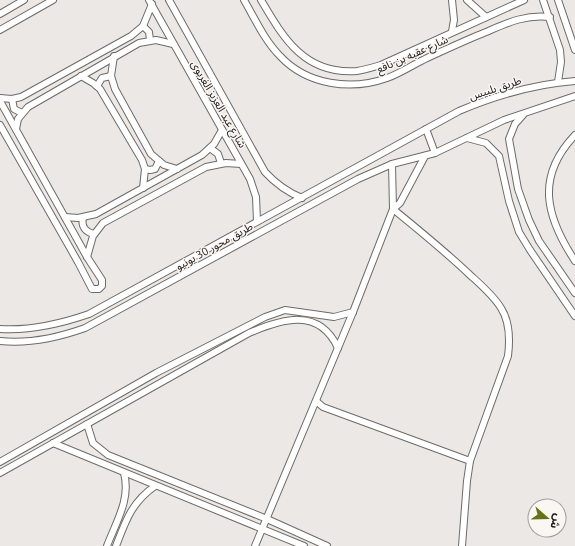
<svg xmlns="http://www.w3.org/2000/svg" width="575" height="546" viewBox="0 0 575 546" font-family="Ubuntu,'Noto Sans Arabic',sans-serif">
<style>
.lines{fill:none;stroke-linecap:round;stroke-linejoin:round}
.minor-casing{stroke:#6e6a68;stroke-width:8}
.minor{stroke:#fff;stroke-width:6}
.labels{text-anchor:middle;stroke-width:3;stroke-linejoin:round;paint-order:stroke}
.street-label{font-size:11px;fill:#1b1a19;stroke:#faf6f2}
</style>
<rect width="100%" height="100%" fill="#ece8e5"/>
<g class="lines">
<defs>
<g id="minor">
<path d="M 149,0 L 250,179 L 256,197 L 257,221"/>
<path d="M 169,0 L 265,172 C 276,184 287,192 302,198"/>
<path d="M 244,0 C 255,19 265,41 280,56 C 307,85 351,91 387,78 C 401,73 414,64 427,58 C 447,49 466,40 486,32 C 507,23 526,14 550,17"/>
<path d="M 261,0 C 284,39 305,75 357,71 C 365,70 374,67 381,65 L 524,0"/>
<path d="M 467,0 L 486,17"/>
<path d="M 543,0 L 560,50 L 561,62 L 558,82"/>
<path d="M 558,0 L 575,50"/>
<path d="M 0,14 L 24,0"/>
<path d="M 143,26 L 149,32 L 150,40"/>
<path d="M 0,30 L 53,0"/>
<path d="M 452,31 L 454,20 L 452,0"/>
<path d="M 114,56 L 111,76 L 115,89 L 151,154 L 164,165 L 177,169"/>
<path d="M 81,76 L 93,83 L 100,89 L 142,160 L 145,169 L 143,188"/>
<path d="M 97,86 L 102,78 L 111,76"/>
<path d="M 0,98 L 12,99 L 21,97 L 131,36 L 143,26 L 152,4"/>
<path d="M 12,99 L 14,109 L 22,113"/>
<path d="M 0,101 L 87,257 L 102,280 L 102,286 L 99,289 L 92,289 L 78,262 L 0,125"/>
<path d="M 523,115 L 515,124 L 509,139 L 518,189 L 529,220 L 539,241 L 575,293"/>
<path d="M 16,129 L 18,119 L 28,107 L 139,43 L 156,40 L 173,44"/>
<path d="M 426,129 L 435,153"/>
<path d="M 575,135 C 535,177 546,217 575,261"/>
<path d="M 467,138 L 486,143 L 499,156 L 509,201 L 519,232 L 530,250 L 575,316"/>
<path d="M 210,148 L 218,154 L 221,163"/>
<path d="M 392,164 L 393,209 C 420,231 446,252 470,275 C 481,285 493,295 501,308 C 510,322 510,340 508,356 L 470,461 L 467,481 L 462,546"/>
<path d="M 145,169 L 150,170 L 155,169 L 159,161"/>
<path d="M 65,217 L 78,218 L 96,214 L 202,155 L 214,144 L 222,130"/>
<path d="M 83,218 C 81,226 85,232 94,234"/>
<path d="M 87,257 L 93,236 L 103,223 L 206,167 L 226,163 L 241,164"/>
<path d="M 0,329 C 31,331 60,324 89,314 L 459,111 C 497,95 534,84 575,81"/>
<path d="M 0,341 C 29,344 57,338 85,328 L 358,179 L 392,164 L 435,153 L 504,120 L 575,96"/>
<path d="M 316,401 L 323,407 L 470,461"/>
<path d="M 87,424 L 93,443 L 108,455 L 267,519 L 327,546"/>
<path d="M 53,443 L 304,546"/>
<path d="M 0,462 L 156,373 L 265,317 L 285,310 L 334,317 L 353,312"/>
<path d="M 0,473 L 249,333 C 282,319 319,307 338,348"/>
<path d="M 107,546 C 116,522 131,499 124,473"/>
<path d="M 116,546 C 126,520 132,502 155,486"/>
<path d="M 255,546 L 353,312 L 393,209 L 400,203 L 425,156"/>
</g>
</defs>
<use href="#minor" class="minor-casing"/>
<use href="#minor" class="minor"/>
</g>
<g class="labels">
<g class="street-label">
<text transform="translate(412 54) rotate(-24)" y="4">شارع عقبه بن نافع</text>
<text transform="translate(495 88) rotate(-18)" y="4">طريق بلبيس</text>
<text transform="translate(219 104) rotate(60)" y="4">شارع عبد العزيز الغربوى</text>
<text transform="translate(214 246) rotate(-29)" y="4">طريق محور 30 يونيو</text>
</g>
</g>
<g transform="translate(547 518) rotate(110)"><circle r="19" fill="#faf6f2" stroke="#a19e9b"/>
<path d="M0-3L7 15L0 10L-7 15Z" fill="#67711a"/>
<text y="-6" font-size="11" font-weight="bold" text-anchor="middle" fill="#1b1a19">ش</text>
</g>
</svg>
